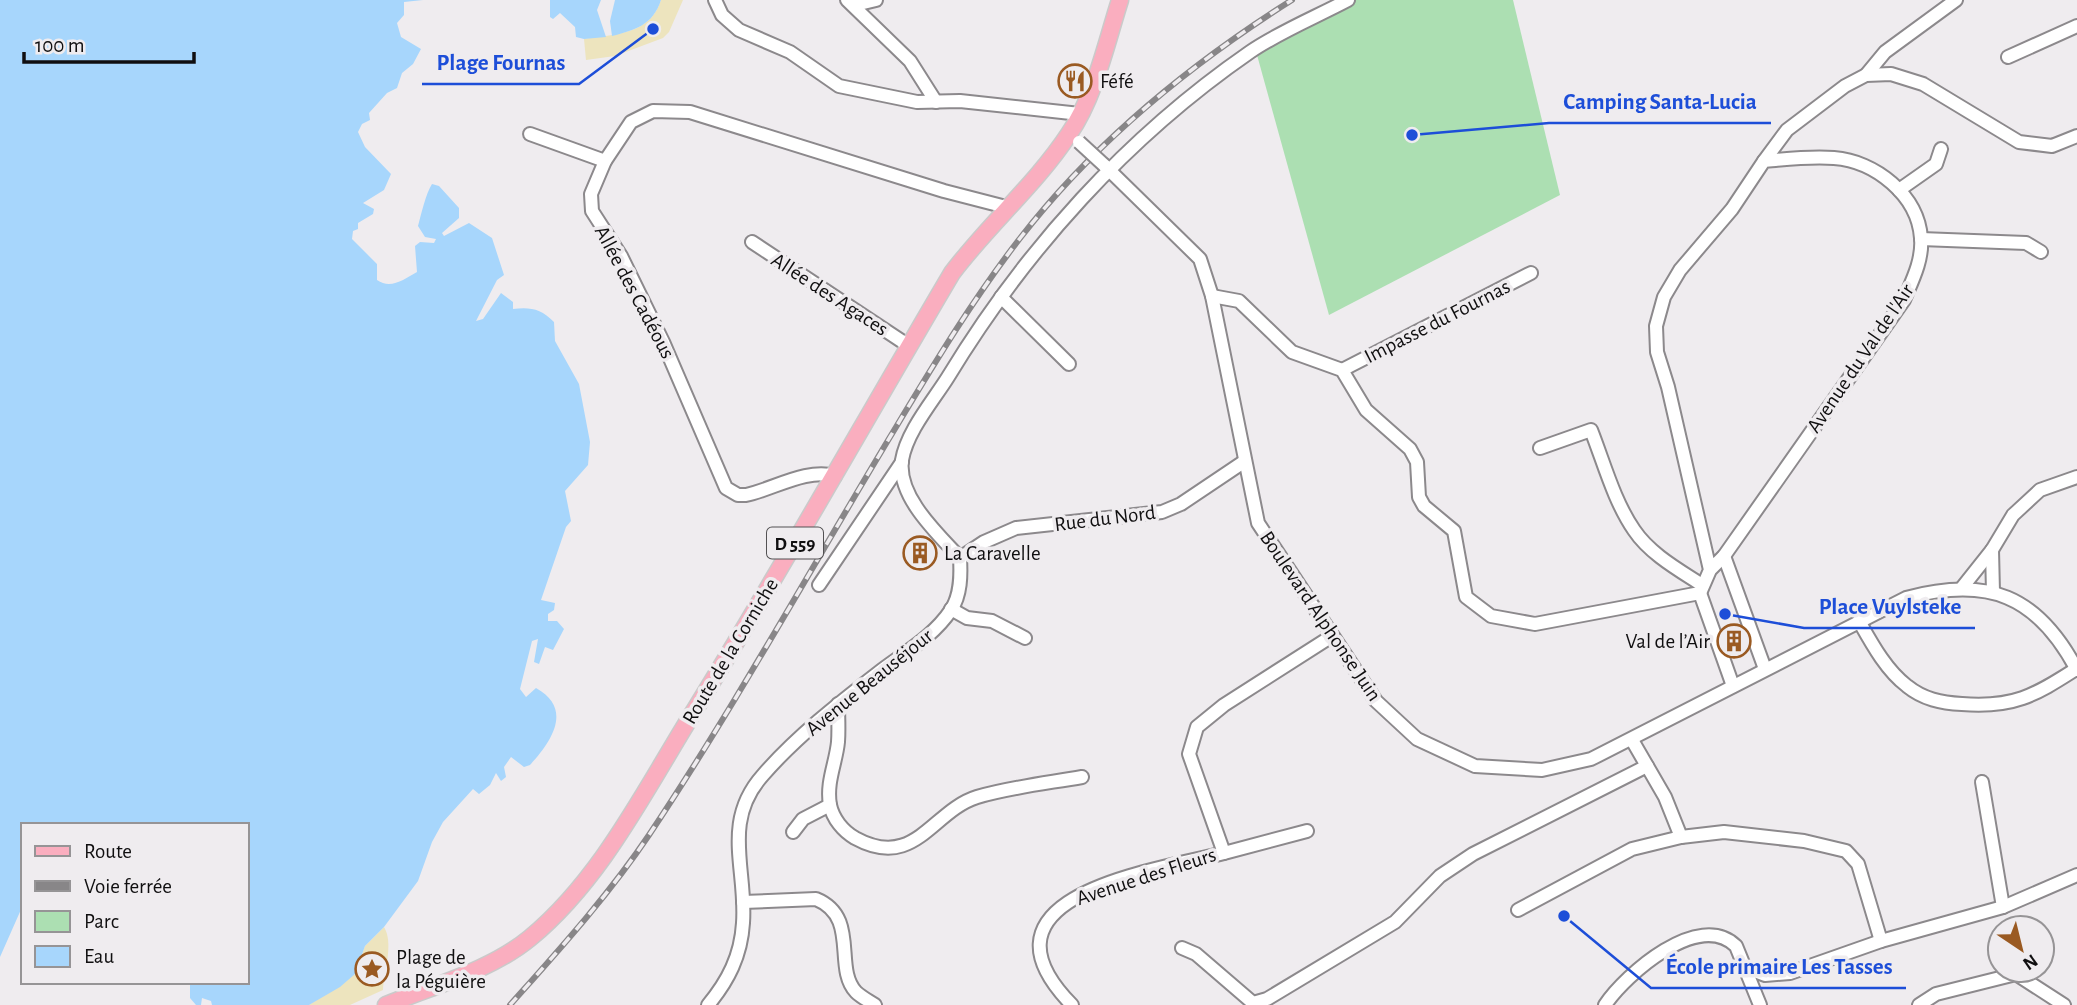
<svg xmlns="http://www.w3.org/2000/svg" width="2077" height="1005" viewBox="0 0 2077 1005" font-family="'Alegreya Sans',sans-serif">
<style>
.green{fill:#acdfb2}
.sand{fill:#ede4be}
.water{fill:#a7d6fc}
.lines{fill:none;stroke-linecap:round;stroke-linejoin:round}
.minor-casing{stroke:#8c898c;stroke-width:16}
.major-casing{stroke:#cacaca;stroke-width:19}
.minor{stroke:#fff;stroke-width:12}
.major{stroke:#faaebf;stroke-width:16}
.rail-casing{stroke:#888688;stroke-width:6}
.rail{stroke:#efecef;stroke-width:3.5;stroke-dasharray:10;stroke-linecap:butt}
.minor-bridge-casing{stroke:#8c898c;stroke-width:16;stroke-linecap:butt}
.minor-bridge{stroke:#fff;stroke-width:12}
.labels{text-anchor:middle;stroke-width:7;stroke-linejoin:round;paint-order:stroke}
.shield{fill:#efecef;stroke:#535153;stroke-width:2}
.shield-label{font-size:19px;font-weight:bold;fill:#100f10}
.poi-label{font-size:21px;fill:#100f10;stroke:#efecef;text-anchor:start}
.street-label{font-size:21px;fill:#100f10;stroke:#efecef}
.leader{fill:none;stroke:#1d4ed8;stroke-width:2.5}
.callout-dot{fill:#1d4ed8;stroke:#efecef;stroke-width:2.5}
.callout-label{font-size:23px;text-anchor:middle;font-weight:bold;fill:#1d4ed8;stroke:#efecef;stroke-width:7;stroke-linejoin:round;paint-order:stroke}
</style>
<rect width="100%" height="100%" fill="#efecef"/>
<path class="green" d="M 1354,0 L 1513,0 L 1560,195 L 1329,315 L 1257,55 Z"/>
<g class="sand">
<path d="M 661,0 L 683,0 L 669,32 L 663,38 L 615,56 L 586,60 L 584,39 C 615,34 650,35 661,0 Z"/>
<path d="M 384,927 C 394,943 384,972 383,990 L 350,1005 L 309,1005 L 355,974 L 365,946 Z"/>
</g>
<g class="water">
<path d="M 0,0 L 423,0 L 404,2 L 404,15 L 397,23 L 401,37 L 421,49 L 413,64 L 402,73 L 397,88 L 387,93 L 369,113 L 370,120 L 362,124 L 358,132 L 365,147 L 391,174 L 384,190 L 363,203 L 374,209 L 373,214 L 358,223 L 358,229 L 353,231 L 352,239 L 377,264 L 377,280 C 391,290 404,279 417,272 L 415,246 L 420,242 L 434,243 L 436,239 L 425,237 L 418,226 C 421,215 426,193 432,184 L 439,186 L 459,208 L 459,218 L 442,233 L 444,236 L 469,223 L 492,238 L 504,275 L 497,280 L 476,321 L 483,319 L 501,293 L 513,302 L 513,309 C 531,307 541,309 554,322 L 555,341 L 579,384 L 590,442 L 588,465 L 565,491 L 571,521 L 566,527 L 541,600 L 555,603 L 554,610 L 548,614 L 548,621 L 557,621 L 564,629 L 553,650 L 545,647 L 539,664 L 534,662 L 538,639 L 532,641 L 520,689 L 526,697 L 536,688 C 574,709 551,742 530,765 L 524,767 L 511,757 L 504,767 L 506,777 L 501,781 L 496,773 L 490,785 L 479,794 L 473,789 L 443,822 L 432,842 L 418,881 L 384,927 L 365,946 L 355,974 L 340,987 L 309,1005 L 212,1005 L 211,1001 L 202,998 L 201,1005 L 196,1005 L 190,998 L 190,982 L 247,982 L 247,825 L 23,825 L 23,905 L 0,957 Z"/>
<path d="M 550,0 L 601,0 L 597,10 L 606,37 L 584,39 L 576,37 L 575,27 L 560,13 L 553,19 L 550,17 Z"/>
<path d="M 615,0 L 661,0 C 653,25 635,30 612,36 L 610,21 Z"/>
</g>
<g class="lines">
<defs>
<g id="minor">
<path d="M 715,0 L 722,15 L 739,30 L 790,52 L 839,86 L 917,102 L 960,101 L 1080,114"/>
<path d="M 847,0 L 910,61 L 936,102"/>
<path d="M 855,5 L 876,0"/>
<path d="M 2008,57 L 2077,26"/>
<path d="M 1866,75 L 1885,52 L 1956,0"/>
<path d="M 530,134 L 605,161"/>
<path d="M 1764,161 L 1787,130 L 1845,86 L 1866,75 L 1891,74 L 1923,84 L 2019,142 L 2052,146 L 2077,136"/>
<path d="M 1104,165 L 1200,259 L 1212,296 L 1258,523 L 1376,701 L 1417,739 L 1475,766 L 1542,770 L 1591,759 L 1906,598 C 1988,576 2037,595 2077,670"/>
<path d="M 1899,190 L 1936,164 L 1941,149"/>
<path d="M 1921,239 L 2026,243 L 2041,252"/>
<path d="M 752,242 L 909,346"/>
<path d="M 1212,296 L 1239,301 L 1292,352 L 1342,370 L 1366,410 L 1410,449 L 1417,462 L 1419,497 L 1424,506 L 1454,531 L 1466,597 L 1491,616 L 1535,624 L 1700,593"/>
<path d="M 1001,297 L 1069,364"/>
<path d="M 1342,370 L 1531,273"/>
<path d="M 1540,448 L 1591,430 C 1604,463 1614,501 1634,530 C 1650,554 1679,570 1702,585"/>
<path d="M 835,476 C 806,468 774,489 746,495 L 738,495 L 726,488 L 663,342 L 621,256 L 592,211 L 591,194 L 605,161 L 631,122 L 653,111 L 690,112 L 944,191 L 1006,207"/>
<path d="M 1992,550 L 1993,592"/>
<path d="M 1724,556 L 1765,669"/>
<path d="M 960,558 L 984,542 L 1016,528 L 1162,512 L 1181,504 L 1245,461"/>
<path d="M 819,585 L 902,462"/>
<path d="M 1961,589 L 1992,550 L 2013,515 L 2040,490 L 2077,477"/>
<path d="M 1700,593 L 1710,570 L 1724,556 L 1904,300 C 1912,281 1923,260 1921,238 C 1918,195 1875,161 1834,158 C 1810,156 1787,159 1764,161 L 1732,209 L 1680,270 L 1664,297 L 1656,326 L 1657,352 L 1668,387 L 1710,570"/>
<path d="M 1700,593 L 1733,686"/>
<path d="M 951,609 L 967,618 L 992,621 L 1025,638"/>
<path d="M 1859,621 C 1872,644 1886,670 1907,686 C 1923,699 1941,703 1962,704 C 2013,708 2034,696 2076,669"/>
<path d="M 838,704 C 838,716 839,729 838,742 C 836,763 826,782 830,805 C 833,819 843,831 855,838 C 915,871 932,811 977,797 C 1011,787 1048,783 1082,777"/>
<path d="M 1632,740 L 1665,797 L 1681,837 L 1724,832 L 1804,841 L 1846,851 L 1858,864 L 1881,941"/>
<path d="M 1982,782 L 2003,907"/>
<path d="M 793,832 L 803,819 L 830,805"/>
<path d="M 1224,853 L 1307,831"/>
<path d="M 743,902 L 816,899 C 860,917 833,968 856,992 C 861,997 869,1001 875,1005"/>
<path d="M 1518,910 L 1632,849 L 1681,837"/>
<path d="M 1182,948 L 1196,954 L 1253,1003 L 1267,999 L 1395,922 L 1440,876 L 1473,854 L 1647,766"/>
<path d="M 1744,967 L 1765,975 L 1790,973 L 1881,941 L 2003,907 L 2077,875"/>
<path d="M 708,1005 C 728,981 741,956 743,923 C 747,869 721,822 763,775 C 796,737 838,704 878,673 C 904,653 933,637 951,610 C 961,595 961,575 960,558 C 938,534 897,497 902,460 C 907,431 933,401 948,377 C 1025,250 1127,137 1250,52 C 1279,32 1316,17 1348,0"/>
<path d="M 1072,1005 C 965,896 1152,871 1224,853 L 1189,754 L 1197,727 L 1224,705 L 1332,636"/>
<path d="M 1605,1005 C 1626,974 1699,910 1736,946 L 1760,1005"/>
<path d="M 1919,1005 L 1936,994 L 2016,974 L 2064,1005"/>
</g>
<path id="major" d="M 386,1005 C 432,986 490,971 530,938 C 599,881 642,796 688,721 C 779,574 864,422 952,273 C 988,225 1036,184 1069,134 C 1095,96 1106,44 1120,0"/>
</defs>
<use href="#minor" class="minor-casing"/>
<use href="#major" class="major-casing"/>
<use href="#minor" class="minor"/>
<use href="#major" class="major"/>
<defs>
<path id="rail" d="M 510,1005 C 558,951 608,896 649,835 C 735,706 810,570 890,437 C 931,369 972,300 1021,237 C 1094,143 1192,63 1292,0"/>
</defs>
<use href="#rail" class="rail-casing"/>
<use href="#rail" class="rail"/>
<defs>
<path id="minor-bridge" d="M 1079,142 L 1104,165"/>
</defs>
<use href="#minor-bridge" class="minor-bridge-casing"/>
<use href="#minor-bridge" class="minor-bridge"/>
</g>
<defs>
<symbol id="restaurant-ring" viewBox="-11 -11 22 22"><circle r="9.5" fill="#efecef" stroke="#9a5a22" stroke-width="1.5"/><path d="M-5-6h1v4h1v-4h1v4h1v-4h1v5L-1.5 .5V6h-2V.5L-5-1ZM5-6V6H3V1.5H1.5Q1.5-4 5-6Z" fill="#9a5a22"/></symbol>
<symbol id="building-ring" viewBox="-11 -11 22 22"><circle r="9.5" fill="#efecef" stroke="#9a5a22" stroke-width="1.5"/><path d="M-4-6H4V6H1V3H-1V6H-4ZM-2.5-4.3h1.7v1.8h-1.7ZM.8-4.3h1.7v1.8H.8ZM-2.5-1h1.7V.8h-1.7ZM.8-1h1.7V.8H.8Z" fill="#9a5a22"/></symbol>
<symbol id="sight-ring" viewBox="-11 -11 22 22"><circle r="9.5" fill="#efecef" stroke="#9a5a22" stroke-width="1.5"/><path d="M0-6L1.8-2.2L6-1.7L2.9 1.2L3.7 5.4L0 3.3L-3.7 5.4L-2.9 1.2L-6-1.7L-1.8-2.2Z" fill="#9a5a22"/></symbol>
</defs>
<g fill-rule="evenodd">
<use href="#restaurant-ring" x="1056" y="62" width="38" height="38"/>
<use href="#building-ring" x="901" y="534" width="38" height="38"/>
<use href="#building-ring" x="1715" y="622" width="38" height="38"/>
<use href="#sight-ring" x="353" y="950" width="38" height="38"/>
</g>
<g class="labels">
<rect class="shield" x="767" y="527.5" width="56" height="31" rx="5"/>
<g class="shield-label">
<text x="795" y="550">D 559</text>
</g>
<g class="poi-label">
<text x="1100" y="88">Féfé</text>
<text x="944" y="560">La Caravelle</text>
<text x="1710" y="648" text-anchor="end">Val de l’Air</text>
<text x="396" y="964">Plage de<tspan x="396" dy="24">la Péguière</tspan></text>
</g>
<g class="street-label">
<text transform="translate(635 292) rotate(62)" y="7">Allée des Cadéous</text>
<text transform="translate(830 294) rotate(33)" y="7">Allée des Agaces</text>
<text transform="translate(1437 321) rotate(-27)" y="7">Impasse du Fournas</text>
<text transform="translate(1860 358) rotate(-56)" y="7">Avenue du Val de l'Air</text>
<text transform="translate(1105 518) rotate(-7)" y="7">Rue du Nord</text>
<text transform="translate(1321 616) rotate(56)" y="7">Boulevard Alphonse Juin</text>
<text transform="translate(730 651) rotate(-59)" y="7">Route de la Corniche</text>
<text transform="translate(869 682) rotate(-39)" y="7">Avenue Beauséjour</text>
<text transform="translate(1146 876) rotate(-18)" y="7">Avenue des Fleurs</text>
</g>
</g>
<path class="leader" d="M653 29L579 84H422M1412 135L1549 123H1771M1725 614L1804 628H1975M1564 916L1651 988H1906"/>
<g class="callout-dot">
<circle cx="653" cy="29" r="7"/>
<circle cx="1412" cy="135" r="7"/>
<circle cx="1725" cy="614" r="7"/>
<circle cx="1564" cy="916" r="7"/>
</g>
<g class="callout-label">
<text x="501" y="70">Plage Fournas</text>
<text x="1660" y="109">Camping Santa-Lucia</text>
<text x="1890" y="614">Place Vuylsteke</text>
<text x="1779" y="974">École primaire Les Tasses</text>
</g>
<rect x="21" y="823" width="228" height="161" fill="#efecef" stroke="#969496" stroke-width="2"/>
<rect x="35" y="846" width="35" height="10" fill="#faaebf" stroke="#969496" stroke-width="2"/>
<text x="84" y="858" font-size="21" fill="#100f10">Route</text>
<rect x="35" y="881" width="35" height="10" fill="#888688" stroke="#969496" stroke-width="2"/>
<text x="84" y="893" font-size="21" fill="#100f10">Voie ferrée</text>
<rect x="35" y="911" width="35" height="21" fill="#acdfb2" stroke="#969496" stroke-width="2"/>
<text x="84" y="928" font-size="21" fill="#100f10">Parc</text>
<rect x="35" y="946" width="35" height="21" fill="#a7d6fc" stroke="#969496" stroke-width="2"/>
<text x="84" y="963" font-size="21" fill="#100f10">Eau</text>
<g transform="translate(2021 949) rotate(145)"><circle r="33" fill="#efecef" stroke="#969496" stroke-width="2"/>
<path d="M0-5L12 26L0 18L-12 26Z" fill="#9a5a22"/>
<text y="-10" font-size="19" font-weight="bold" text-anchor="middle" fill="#100f10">N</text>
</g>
<path d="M24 52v10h170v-10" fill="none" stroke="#100f10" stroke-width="3.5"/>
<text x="35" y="52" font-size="21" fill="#100f10" stroke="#efecef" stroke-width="5" paint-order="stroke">100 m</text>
</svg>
